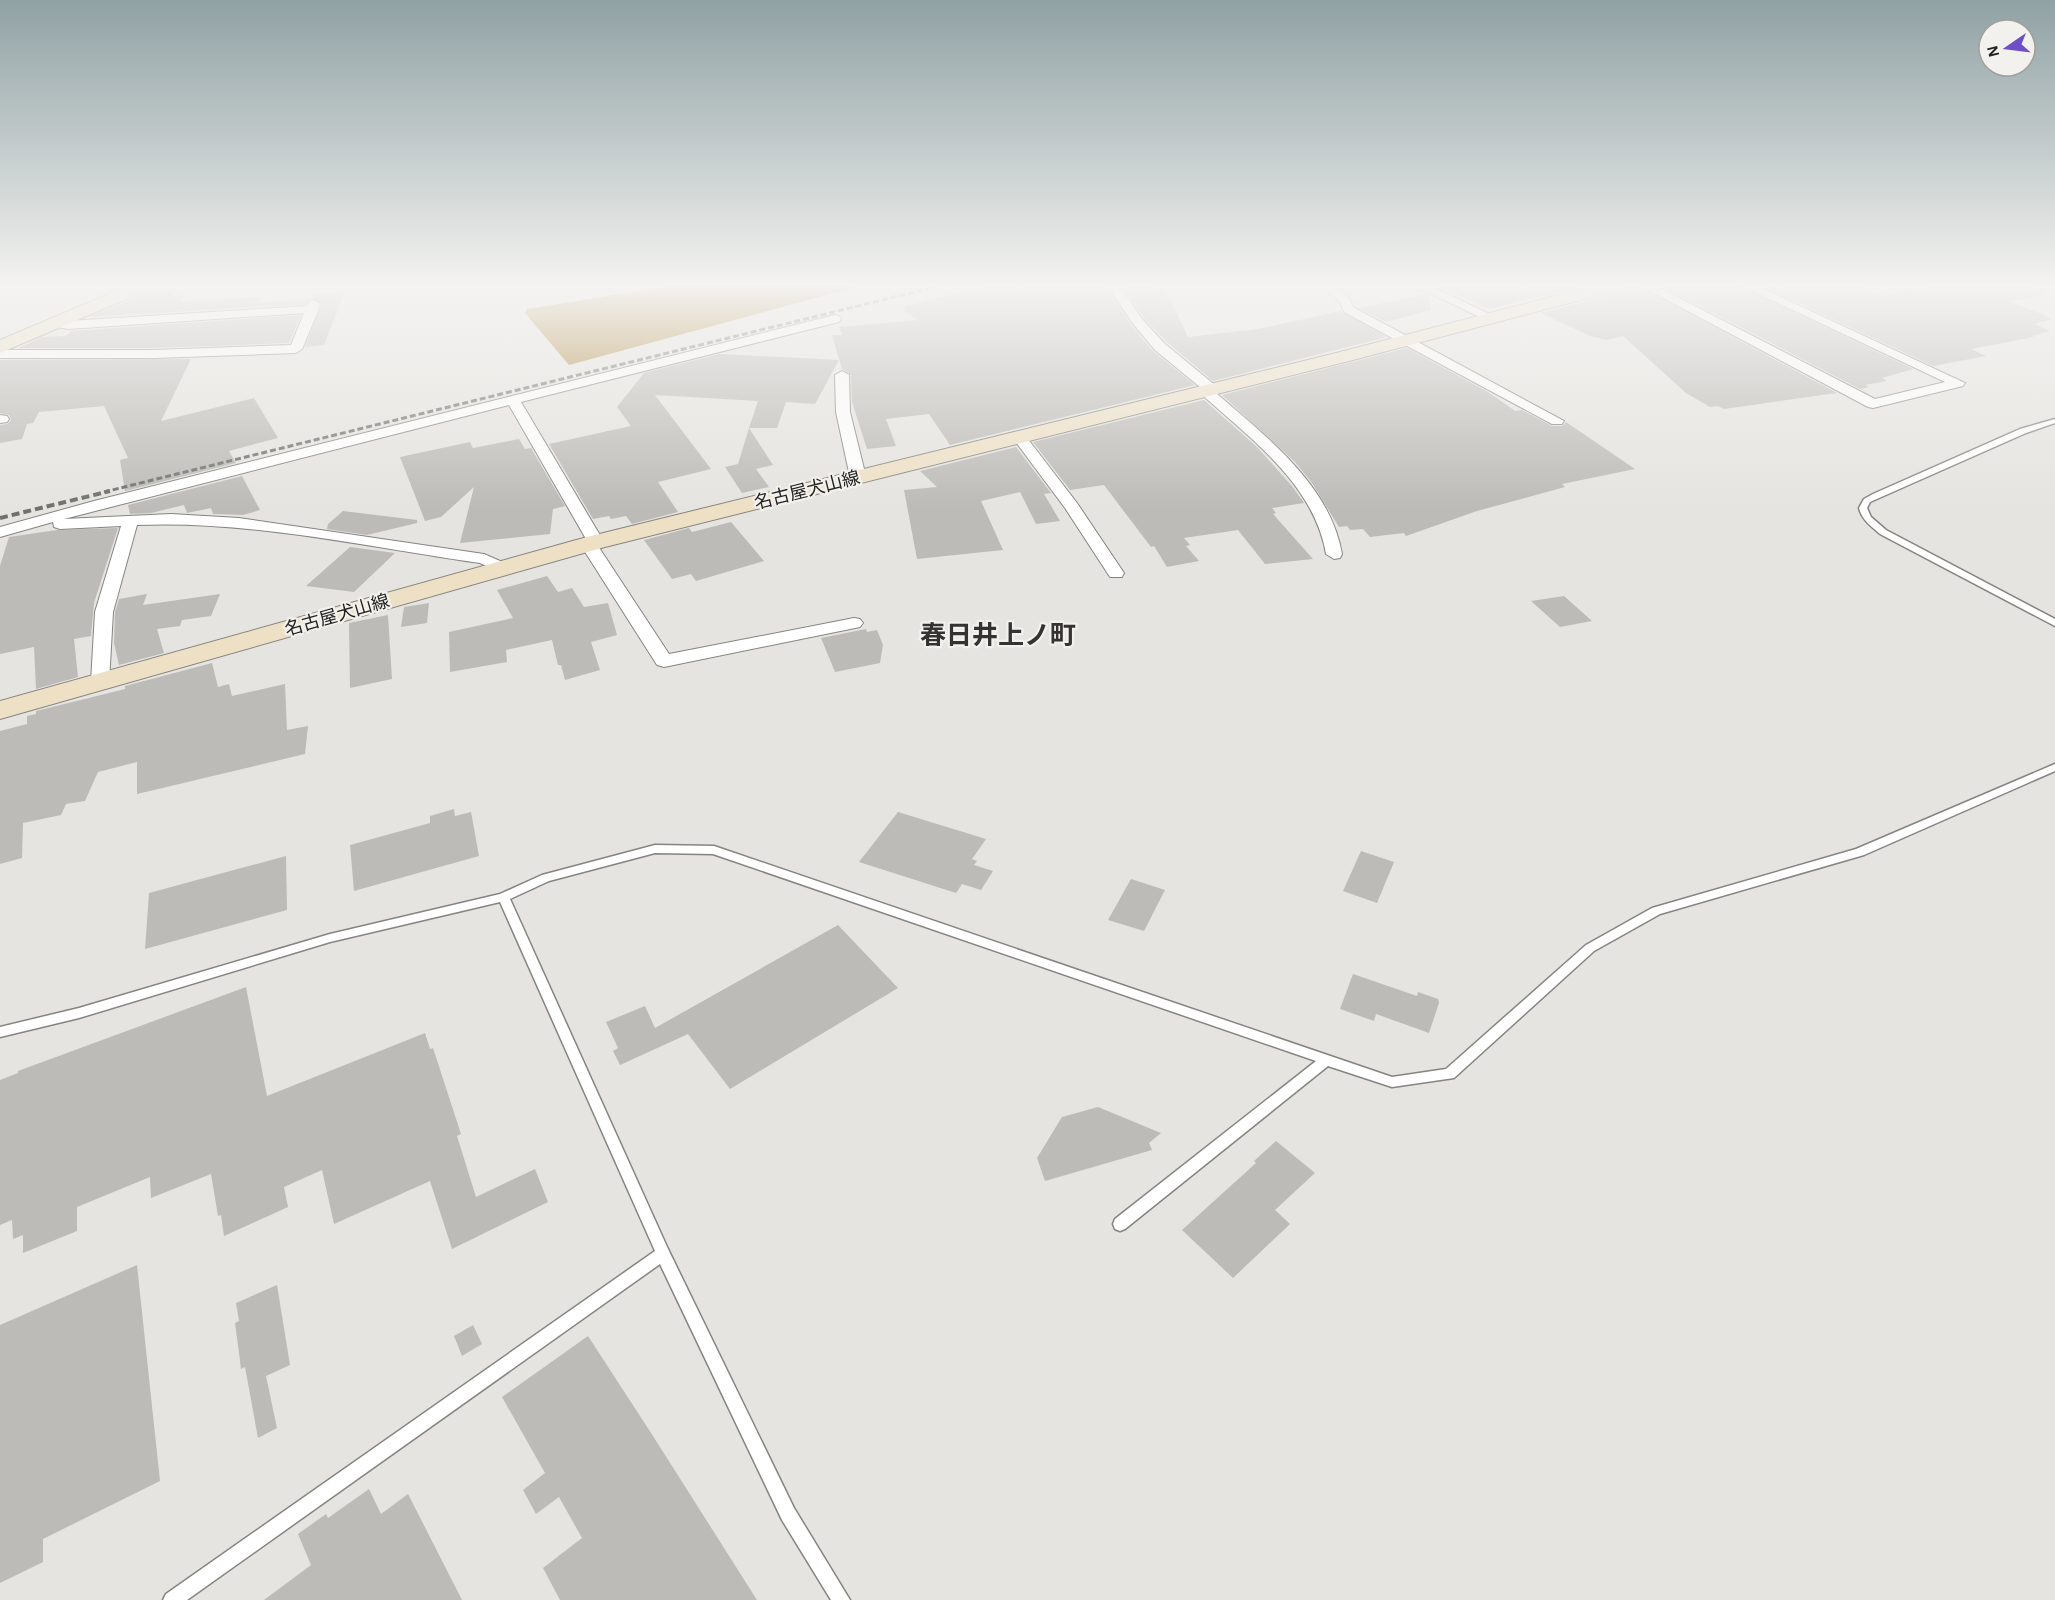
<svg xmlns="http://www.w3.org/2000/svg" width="2055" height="1600" viewBox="0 0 2055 1600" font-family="'Alegreya Sans','Noto Sans JP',sans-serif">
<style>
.water{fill:#ad873f}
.building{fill:#bcbbb7}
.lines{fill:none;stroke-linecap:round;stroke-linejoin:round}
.lane-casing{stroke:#858481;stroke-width:3}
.street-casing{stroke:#858481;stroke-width:2}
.secondary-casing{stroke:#858481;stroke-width:2}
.lane{fill:#fff;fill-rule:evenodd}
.street{fill:#fff;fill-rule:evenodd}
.secondary{fill:#eee0c5;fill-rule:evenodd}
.rail-far1{stroke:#70706d;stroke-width:3;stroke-dasharray:6 3;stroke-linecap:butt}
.rail{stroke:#70706d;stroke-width:4;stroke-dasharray:8 4;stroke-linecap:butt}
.labels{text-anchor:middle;stroke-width:4.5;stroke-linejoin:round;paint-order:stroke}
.far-street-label{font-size:18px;fill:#232321;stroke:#f3f1ed}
.quarter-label{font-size:26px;font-weight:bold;fill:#353331;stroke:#f3f1ed}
</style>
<rect width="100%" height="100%" fill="#e6e4e0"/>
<path class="water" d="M 677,285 L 863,285 L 569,365 L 525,313 L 527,309 Z"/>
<g class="building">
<path d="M 988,285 L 1105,285 L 1132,326 L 1153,351 L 1195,385 L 950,445 L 929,414 L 886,419 L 896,446 L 867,449 L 852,402 L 851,375 L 842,369 L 832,335 L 842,335 L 839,327 L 918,320 L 903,310 L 906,309 L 903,307 Z"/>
<path d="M 1122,285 L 1150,285 L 1162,289 L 1169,301 L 1171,301 L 1188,337 L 1258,329 L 1341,311 L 1387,337 L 1213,381 L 1167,342 L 1144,318 Z"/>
<path d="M 1436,285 L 1589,285 L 1489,309 Z"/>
<path d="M 1628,285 L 1637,285 L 1837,393 L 1724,409 L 1718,406 L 1710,407 L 1686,393 L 1623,336 L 1606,340 L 1590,336 L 1541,313 L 1624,291 Z"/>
<path d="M 1659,285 L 1738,285 L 1913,369 L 1882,378 L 1887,381 L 1865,385 L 1869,387 L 1860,389 Z"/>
<path d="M 1760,285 L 1859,285 L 1882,296 L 1937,285 L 2046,285 L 2047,294 L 2010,302 L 2047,316 L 2044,316 L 2052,319 L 2034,324 L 2050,331 L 2032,336 L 2034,337 L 1971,349 L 1986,356 L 1933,366 Z"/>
<path d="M 175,290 L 172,296 L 184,295 L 180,302 L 205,298 L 203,300 L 262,297 L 258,303 L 309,299 L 306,304 L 89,317 L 146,293 Z"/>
<path d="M 345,292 L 324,345 L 305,347 L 322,304 L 313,298 L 314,295 Z"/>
<path d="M 1427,294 L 1431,310 L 1386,322 L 1359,308 Z"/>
<path d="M 301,315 L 289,343 L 154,348 L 18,348 L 42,337 L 66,336 L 71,331 Z"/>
<path d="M 1407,348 L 1488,392 L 1515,411 L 1522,410 L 1552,426 L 1562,426 L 1566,422 L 1635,469 L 1562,484 L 1565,487 L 1477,511 L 1406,536 L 1404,533 L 1370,537 L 1363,529 L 1350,530 L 1347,526 L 1339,527 L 1312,483 L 1295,462 L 1222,395 Z"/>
<path d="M 720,354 L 839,360 L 815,404 L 786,402 L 777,428 L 749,428 L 773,465 L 756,469 L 769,487 L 742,493 L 725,467 L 738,464 L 749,428 L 758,401 L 655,395 L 711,469 L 658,482 L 678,512 L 632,524 L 626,516 L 611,519 L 609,516 L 593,519 L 549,444 L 631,426 L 617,407 L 644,373 Z"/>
<path d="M 191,359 L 161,421 L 254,398 L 278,438 L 229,451 L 236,463 L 125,491 L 120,460 L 128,458 L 104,406 L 39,412 L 33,423 L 27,424 L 22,439 L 0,443 L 0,425 L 7,424 L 11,420 L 9,415 L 0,413 L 0,360 Z"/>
<path d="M 1204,400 L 1257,447 L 1292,486 L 1304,503 L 1272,508 L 1276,513 L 1273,514 L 1313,559 L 1265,564 L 1238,530 L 1184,538 L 1190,545 L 1186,546 L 1199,561 L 1167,567 L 1154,546 L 1151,547 L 1104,485 L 1070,490 L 1033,442 Z"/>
<path d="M 519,439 L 525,449 L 531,448 L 565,506 L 553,509 L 550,534 L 460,543 L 474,487 L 441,517 L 425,521 L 400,457 L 470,442 L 473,448 Z"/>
<path d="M 1016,447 L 1051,493 L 1044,494 L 1060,521 L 1036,524 L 1020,492 L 981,501 L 1003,550 L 917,559 L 904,490 L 937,487 L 920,471 Z"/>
<path d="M 242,476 L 260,510 L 243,515 L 213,514 L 211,508 L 187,513 L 184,505 L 151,513 L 130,514 L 128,505 Z"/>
<path d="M 343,511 L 417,520 L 417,523 L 367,535 L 327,529 L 328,524 Z"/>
<path d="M 731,522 L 764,561 L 696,581 L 691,574 L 672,579 L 644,540 L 689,528 L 692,532 Z"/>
<path d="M 118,528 L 94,603 L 91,636 L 74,639 L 78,677 L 36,689 L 34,647 L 0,654 L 0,566 L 9,537 L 57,530 Z"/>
<path d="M 350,547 L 395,553 L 354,592 L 306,586 Z"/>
<path d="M 547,576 L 558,592 L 572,588 L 584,607 L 608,603 L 617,635 L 591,642 L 600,670 L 565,680 L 561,665 L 558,665 L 552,640 L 506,650 L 507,662 L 450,672 L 449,632 L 513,618 L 497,590 Z"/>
<path d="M 147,594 L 143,605 L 220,594 L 211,616 L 182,620 L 180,626 L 157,629 L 164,653 L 119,665 L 114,643 L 115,612 L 119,599 Z"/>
<path d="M 1564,596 L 1592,621 L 1560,627 L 1531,601 Z"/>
<path d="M 429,603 L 427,623 L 401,627 L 404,607 Z"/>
<path d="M 388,615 L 392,679 L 350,688 L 349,623 Z"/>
<path d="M 866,629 L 867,632 L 877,630 L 883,645 L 880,663 L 835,672 L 821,638 Z"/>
<path d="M 212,663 L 218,687 L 229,684 L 232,696 L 285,684 L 287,730 L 308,726 L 305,754 L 137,794 L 137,762 L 98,772 L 85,801 L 66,804 L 61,815 L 23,823 L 22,858 L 0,864 L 0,731 L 27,724 L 27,716 L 36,714 L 36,711 L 125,689 L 125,686 Z"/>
<path d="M 454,809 L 455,816 L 471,812 L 479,856 L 354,891 L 350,845 L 430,823 L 430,816 Z"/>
<path d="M 898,812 L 986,839 L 972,859 L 977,861 L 974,865 L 993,871 L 981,890 L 962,884 L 956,893 L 859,862 Z"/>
<path d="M 1361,851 L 1394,862 L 1377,903 L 1343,891 Z"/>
<path d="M 286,856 L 287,910 L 145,949 L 149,893 Z"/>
<path d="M 1131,879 L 1165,890 L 1144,931 L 1108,920 Z"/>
<path d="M 838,925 L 898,988 L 730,1089 L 688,1034 L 620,1065 L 613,1051 L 618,1048 L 606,1022 L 645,1006 L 655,1028 Z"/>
<path d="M 1353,974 L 1417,996 L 1418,992 L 1438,999 L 1439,1003 L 1429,1033 L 1376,1014 L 1374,1021 L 1340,1009 Z"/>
<path d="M 246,987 L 267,1096 L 425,1033 L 430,1049 L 433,1048 L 461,1134 L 457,1136 L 476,1197 L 535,1169 L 548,1202 L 452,1249 L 430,1181 L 334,1224 L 322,1170 L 284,1187 L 288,1207 L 224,1236 L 221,1215 L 218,1216 L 211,1174 L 151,1198 L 150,1177 L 77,1207 L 77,1231 L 23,1253 L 23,1235 L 13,1239 L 12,1220 L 0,1225 L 0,1080 L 18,1073 L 18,1071 Z"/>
<path d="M 1098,1107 L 1161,1133 L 1149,1143 L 1152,1150 L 1045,1181 L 1037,1158 L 1062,1117 Z"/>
<path d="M 1276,1141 L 1315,1173 L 1275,1210 L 1290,1224 L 1233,1278 L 1182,1230 L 1256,1163 L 1254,1161 Z"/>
<path d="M 137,1265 L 160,1481 L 43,1539 L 43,1562 L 0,1583 L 0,1325 Z"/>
<path d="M 277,1285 L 290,1365 L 266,1376 L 277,1428 L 258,1438 L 245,1367 L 241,1369 L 239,1353 L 235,1323 L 239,1321 L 236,1303 Z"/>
<path d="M 473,1325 L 482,1344 L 462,1356 L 454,1336 Z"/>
<path d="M 588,1336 L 653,1436 L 757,1600 L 560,1600 L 543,1568 L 582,1538 L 559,1497 L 536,1514 L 523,1490 L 545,1473 L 502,1397 Z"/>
<path d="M 369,1489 L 381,1514 L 408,1494 L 462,1600 L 264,1600 L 311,1565 L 298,1534 L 326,1514 L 328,1518 Z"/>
</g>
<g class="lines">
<defs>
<g id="lane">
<path d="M 2055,419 L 2055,423 L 2026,433 L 1879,498 L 1870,502 L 1867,508 L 1871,517 L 1886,530 L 2055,619 L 2055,626 L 1880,534 C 1871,526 1862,520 1859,508 L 1864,499 L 1873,494 L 2020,429 Z"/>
<path d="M 2055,764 L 2055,771 L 1864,855 L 1660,914 L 1594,951 L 1454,1078 L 1392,1087 L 1328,1066 L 1125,1229 L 1120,1231 L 1115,1229 L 1113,1224 L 1115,1219 L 1316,1061 L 713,854 L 655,853 L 549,881 L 510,899 L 668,1249 L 794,1508 L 850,1600 L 831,1600 L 782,1520 L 660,1264 L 187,1600 L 163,1600 L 166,1594 L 655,1251 L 500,902 L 330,942 L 79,1018 L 0,1037 L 0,1027 L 79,1008 L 330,934 L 500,894 L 542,875 L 655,845 L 714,846 L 1392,1077 L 1446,1069 L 1586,945 L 1652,908 L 1856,849 Z"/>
</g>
<g id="street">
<path d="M 0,285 L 10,285 L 0,290 Z"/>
<path d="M 1107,285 L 1119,285 L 1142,319 L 1165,344 L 1216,386 L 1218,389 L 1215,392 C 1266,437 1330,484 1342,554 L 1340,558 L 1334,559 L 1326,554 C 1314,484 1250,438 1200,393 L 1198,390 L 1200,387 L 1155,350 L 1134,325 Z"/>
<path d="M 1320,285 C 1335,284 1348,292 1353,307 L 1564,421 L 1562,424 L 1552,424 L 1344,312 L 1340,302 Z"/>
<path d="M 1413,285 L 1428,285 L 1498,318 L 1492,322 L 1488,321 Z"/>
<path d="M 1639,285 L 1654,285 L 1875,399 L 1945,382 L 1740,285 L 1755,285 L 1965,383 L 1963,386 L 1873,408 L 1868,407 Z"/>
<path d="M 314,300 L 320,304 L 319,309 L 302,349 L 296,353 L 154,358 L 0,358 L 0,350 L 154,350 L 291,345 L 304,313 L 68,329 L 53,326 L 51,323 L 57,319 L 68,321 L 307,306 L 310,301 Z"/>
<path d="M 835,315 L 839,316 L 841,319 L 839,322 L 521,402 L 604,542 L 598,546 L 669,654 L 854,618 L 860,619 L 863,623 L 860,627 L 664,667 L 657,665 L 580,544 L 586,539 L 509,405 L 64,519 L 171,514 L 239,518 L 484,554 L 507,564 L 509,568 L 501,573 L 480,563 C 369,547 248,520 137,525 L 113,612 L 109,682 L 107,686 L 93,686 L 91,682 L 95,612 L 121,526 L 60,529 L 54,527 L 53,522 L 0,537 L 0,527 L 94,501 Z"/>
<path d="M 842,371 L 849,375 L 850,412 L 866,477 L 858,482 L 850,477 L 836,412 L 835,375 Z"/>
<path d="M 0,415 L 7,416 L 9,419 L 7,422 L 0,423 Z"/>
<path d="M 1019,433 L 1024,434 L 1077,503 L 1124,573 L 1122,577 L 1110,577 L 1065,508 L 1012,437 Z"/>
</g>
<g id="secondary">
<path d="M 130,285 L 153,285 L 150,289 L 0,353 L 0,340 Z"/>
<path d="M 1597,285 L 1626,285 L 1623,289 L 1349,361 L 605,547 L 0,719 L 0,701 L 587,537 L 1336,353 Z"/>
</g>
</defs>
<use href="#lane" class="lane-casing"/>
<use href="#street" class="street-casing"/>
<use href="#secondary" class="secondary-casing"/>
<use href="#lane" class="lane"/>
<use href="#street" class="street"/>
<use href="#secondary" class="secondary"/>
<path class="rail-far1" d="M 104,492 L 943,285"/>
<path class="rail" d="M 0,518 L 110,491"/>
</g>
<linearGradient id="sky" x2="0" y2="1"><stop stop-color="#90a2a4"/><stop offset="0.56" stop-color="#f4f3f1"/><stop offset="1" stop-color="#f4f3f1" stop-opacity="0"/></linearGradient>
<rect width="2055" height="509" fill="url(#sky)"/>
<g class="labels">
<g class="far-street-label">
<text transform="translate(807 490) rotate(-14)" y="6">名古屋犬山線</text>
<text transform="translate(337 615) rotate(-16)" y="6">名古屋犬山線</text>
</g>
<g class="quarter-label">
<text x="998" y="644">春日井上ノ町</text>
</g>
</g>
<g transform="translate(2007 48) rotate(256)"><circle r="28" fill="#f3f1ed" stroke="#a09f9b" stroke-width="1.5"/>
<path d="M0-4.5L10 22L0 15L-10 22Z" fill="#6f4fc8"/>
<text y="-9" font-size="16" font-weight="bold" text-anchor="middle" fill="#232321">N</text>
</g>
</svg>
